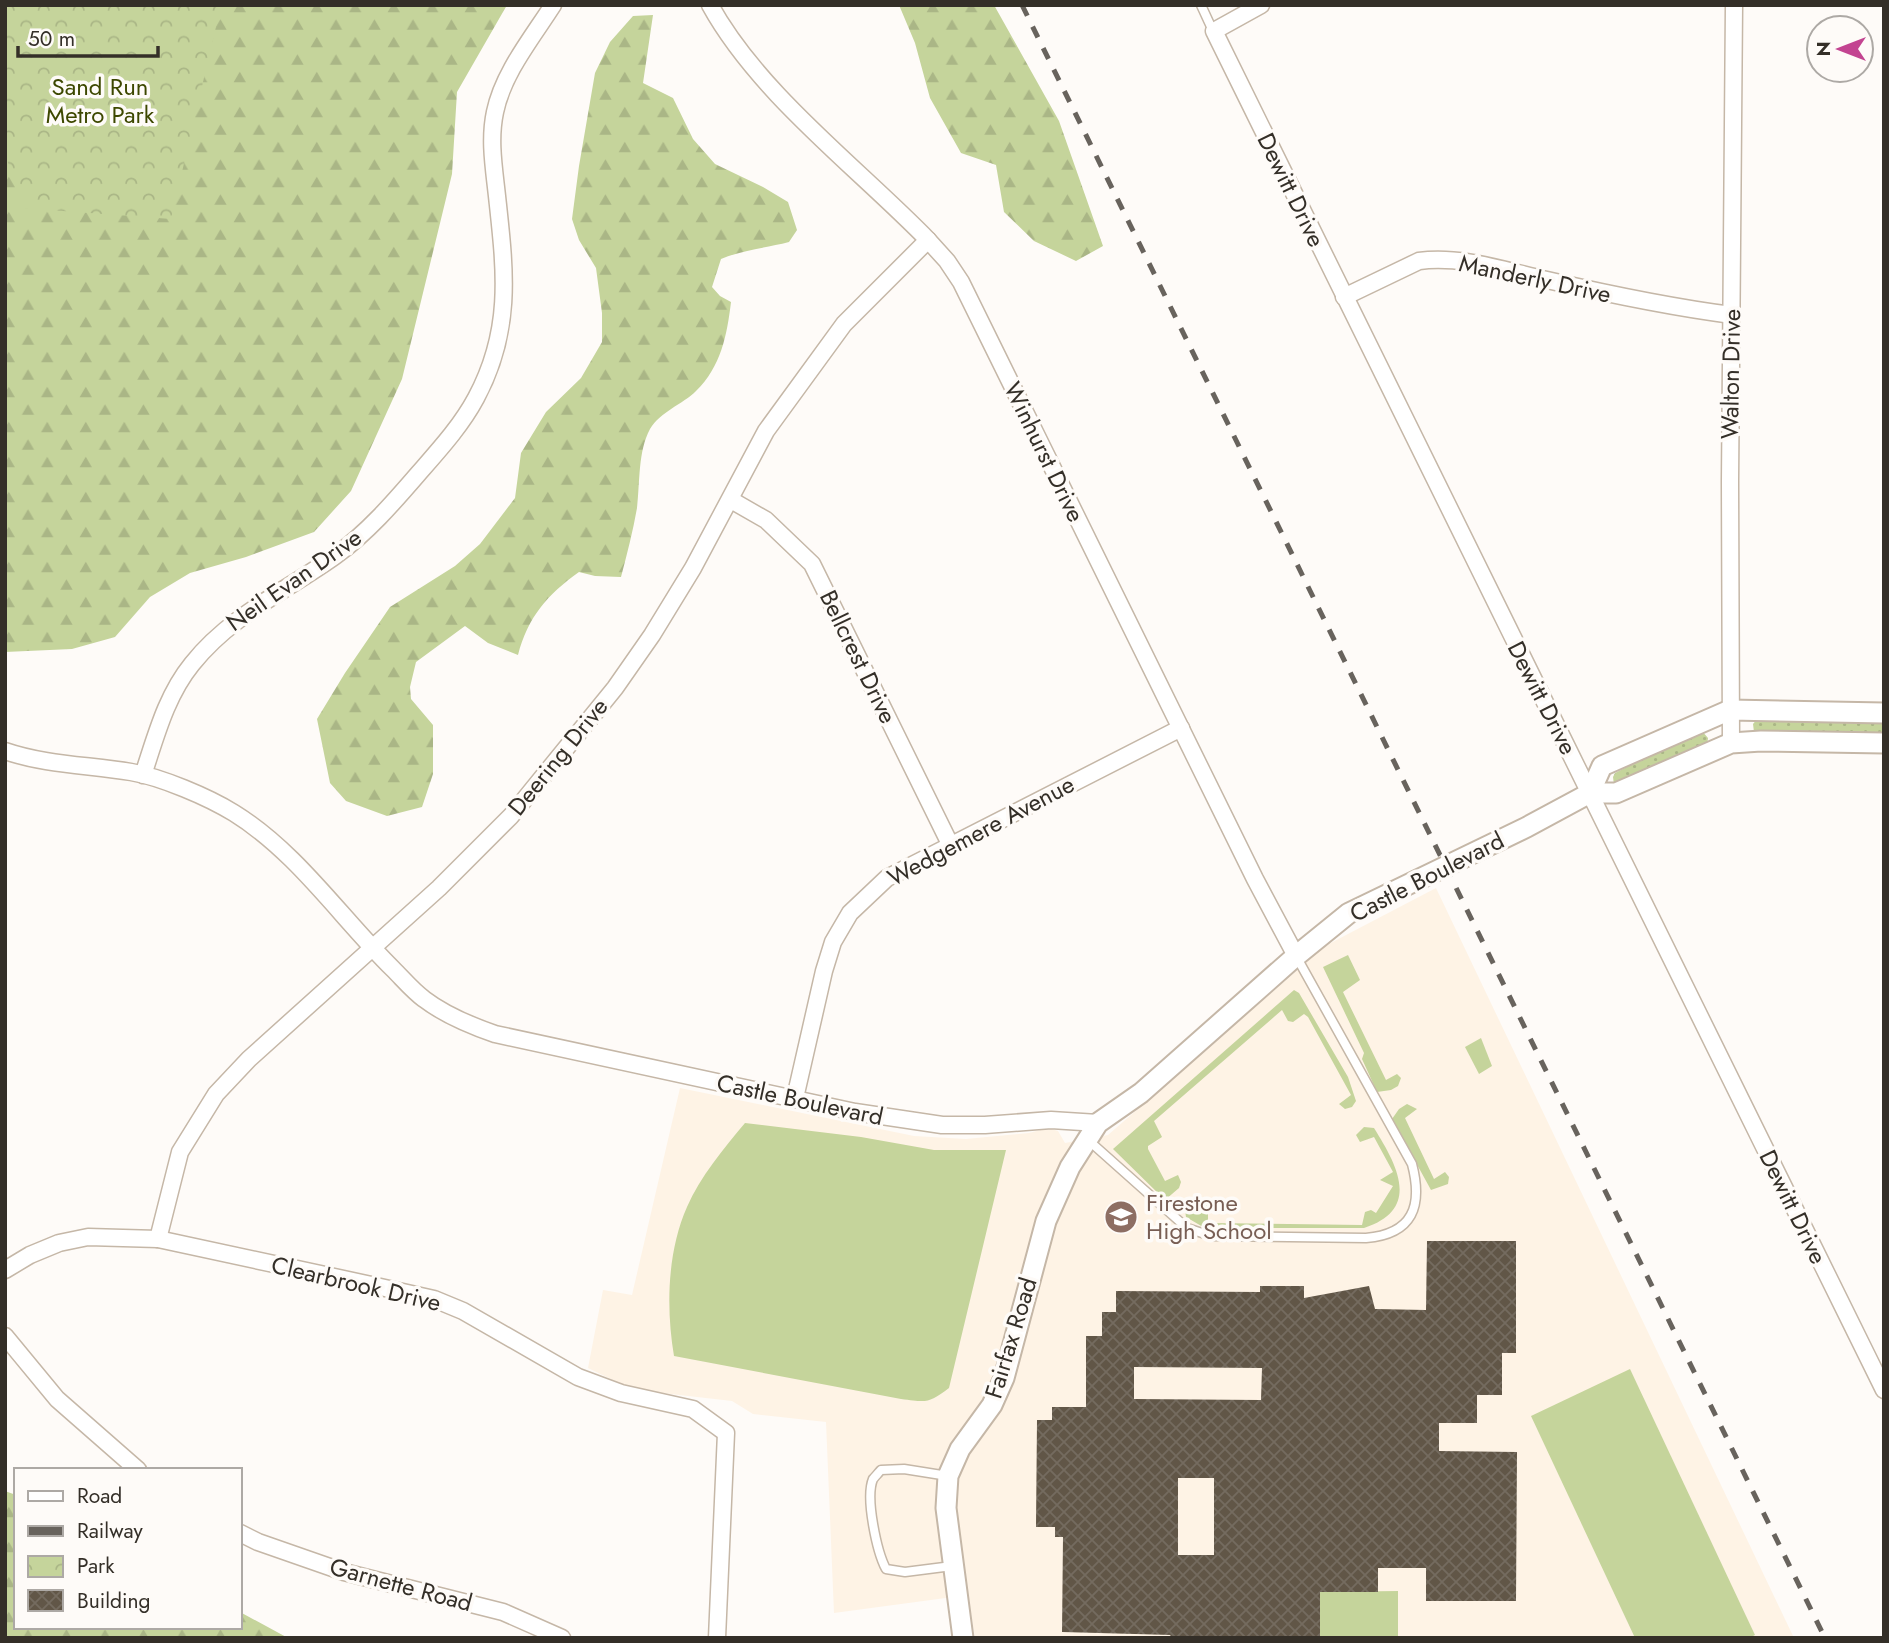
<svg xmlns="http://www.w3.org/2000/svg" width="1889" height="1643" viewBox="0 0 1889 1643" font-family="Jost,sans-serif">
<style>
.built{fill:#fef3e5}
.grass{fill:url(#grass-dots)}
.forest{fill:url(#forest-firs)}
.park{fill:url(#park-crowns)}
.garden{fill:#c5d49b}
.building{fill:url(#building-cross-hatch);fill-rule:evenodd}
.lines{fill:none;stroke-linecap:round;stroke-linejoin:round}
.service-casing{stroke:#c5b7a7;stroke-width:11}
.minor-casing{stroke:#c5b7a7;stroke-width:19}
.tertiary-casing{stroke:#c5b7a7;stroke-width:23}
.service{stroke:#fff;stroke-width:8}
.minor{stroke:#fff;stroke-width:16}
.tertiary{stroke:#fff;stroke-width:19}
.rail{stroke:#68635d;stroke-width:5;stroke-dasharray:12 12;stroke-linecap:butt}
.labels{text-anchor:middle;stroke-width:7;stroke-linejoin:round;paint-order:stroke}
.park-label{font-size:24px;fill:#3d4800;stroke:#fefbf8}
.street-label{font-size:24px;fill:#342f28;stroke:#fefbf8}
.education-label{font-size:24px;fill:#785e54;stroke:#fefbf8;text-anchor:start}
</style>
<defs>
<pattern id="grass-dots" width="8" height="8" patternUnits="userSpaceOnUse" patternTransform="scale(1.75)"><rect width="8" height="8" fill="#c5d49b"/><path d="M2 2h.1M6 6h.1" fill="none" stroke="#aab686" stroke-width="1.8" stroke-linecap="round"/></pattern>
<pattern id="forest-firs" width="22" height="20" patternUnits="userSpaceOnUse" patternTransform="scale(1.75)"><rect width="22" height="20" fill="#c5d49b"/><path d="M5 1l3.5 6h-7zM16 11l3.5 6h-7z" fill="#aab686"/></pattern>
<pattern id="park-crowns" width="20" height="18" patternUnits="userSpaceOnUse" patternTransform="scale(1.75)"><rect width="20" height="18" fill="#c5d49b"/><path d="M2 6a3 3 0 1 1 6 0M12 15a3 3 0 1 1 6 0" fill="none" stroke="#aab686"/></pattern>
<pattern id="building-cross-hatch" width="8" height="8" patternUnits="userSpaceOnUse" patternTransform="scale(1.75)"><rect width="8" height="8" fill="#615647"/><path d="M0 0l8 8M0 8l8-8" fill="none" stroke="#746b5f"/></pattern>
</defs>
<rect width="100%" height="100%" fill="#fefbf8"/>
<path class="built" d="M 1436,888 L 1794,1638 L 975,1638 L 968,1595 L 834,1613 L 826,1422 L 753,1414 L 732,1401 L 662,1393 L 621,1384 L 588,1368 L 603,1290 L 632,1295 L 680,1088 L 914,1136 L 966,1139 L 1029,1133 L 1048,1128 L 1058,1131 L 1065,1143 L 1108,1135 L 1325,946 Z"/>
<g class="grass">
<path d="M 1757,719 L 1884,721 L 1884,735 L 1759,734 L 1754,732 L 1753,724 Z"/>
<path d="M 1702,731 L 1708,738 L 1707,746 L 1614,785 L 1613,777 L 1615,773 L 1695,732 Z"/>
</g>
<g class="forest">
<path d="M 5,5 L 507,5 L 457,92 L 452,174 L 402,379 L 351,491 L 314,532 L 246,557 L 190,573 L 150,597 L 115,637 L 72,649 L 5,652 Z"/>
<path d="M 899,5 L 994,5 L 1059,121 L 1103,246 L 1076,261 L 1034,241 L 1004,212 L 996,165 L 961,153 L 930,98 L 915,43 Z"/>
<path d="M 653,15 L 643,83 L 673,98 L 693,139 L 715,164 L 763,187 L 788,202 L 797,230 L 789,242 C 766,248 742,250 721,259 L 712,287 L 720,296 L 731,302 C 727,335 721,367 696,391 C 683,404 660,412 650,429 C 638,451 640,482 637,508 C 633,531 627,554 621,577 L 595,576 L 579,572 C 547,595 528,617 518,655 L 488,643 L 465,626 L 416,662 L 410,687 L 411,699 L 433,725 L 433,774 L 422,807 L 387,816 L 346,801 L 330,783 L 317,719 L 345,673 L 390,607 L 455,566 L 480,544 L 515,498 L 521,453 L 546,412 L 581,378 L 602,342 L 602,313 L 596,268 L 579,240 L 572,219 L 579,166 L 595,73 L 610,42 L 633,16 Z"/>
<path d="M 5,1491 L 16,1495 L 16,1627 L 240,1627 L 240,1612 L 288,1638 L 5,1638 Z"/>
</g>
<path class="park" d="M 5,5 L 221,5 L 171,219 L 22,208 L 5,153 Z"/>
<g class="garden">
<path d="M 1348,955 L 1360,980 L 1343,992 L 1386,1080 L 1397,1074 L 1401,1078 L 1398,1086 L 1391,1090 L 1377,1092 L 1362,1059 L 1364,1053 L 1323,967 Z"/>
<path d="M 1294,990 L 1299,993 L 1348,1077 L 1356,1101 L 1352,1107 L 1345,1109 L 1339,1104 L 1351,1095 L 1308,1017 L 1304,1014 L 1293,1022 L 1288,1021 L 1282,1010 L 1154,1121 L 1162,1137 L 1148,1146 L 1148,1149 L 1165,1181 L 1178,1175 L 1181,1182 L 1179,1188 L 1165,1200 L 1113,1149 Z"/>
<path d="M 1481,1038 L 1492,1066 L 1479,1074 L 1465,1047 Z"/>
<path d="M 1407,1104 L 1417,1109 L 1405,1118 L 1434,1179 L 1445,1172 L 1449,1177 L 1448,1184 L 1431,1190 L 1392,1119 L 1399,1109 Z"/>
<path d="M 745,1123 L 861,1137 L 934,1150 L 1006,1150 L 949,1388 C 928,1404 927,1402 901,1399 L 674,1356 C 666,1309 667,1252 687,1207 C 700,1177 724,1148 745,1123 Z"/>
<path d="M 1364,1127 L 1374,1128 C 1397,1165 1422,1209 1364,1228 L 1223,1228 L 1203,1227 L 1186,1217 L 1185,1210 C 1192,1204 1199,1199 1208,1204 L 1208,1223 L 1362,1225 L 1365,1212 L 1371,1210 L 1376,1213 L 1393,1186 L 1380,1180 L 1393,1172 L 1374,1137 L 1360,1142 L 1356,1135 Z"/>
<path d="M 1630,1369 L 1755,1635 L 1749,1638 L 1635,1638 L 1531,1416 Z"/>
<path d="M 1398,1591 L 1398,1638 L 1320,1638 L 1320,1592 Z"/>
</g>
<path class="building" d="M 1427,1241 L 1516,1241 L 1516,1353 L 1502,1353 L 1502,1395 L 1477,1395 L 1477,1423 L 1439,1423 L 1439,1451 L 1517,1452 L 1516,1601 L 1426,1601 L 1426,1568 L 1378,1568 L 1378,1592 L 1320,1592 L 1320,1638 L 1167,1638 L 1171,1635 L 1062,1632 L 1063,1537 L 1055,1537 L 1055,1527 L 1036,1527 L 1037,1420 L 1052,1420 L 1052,1407 L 1086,1407 L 1086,1336 L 1102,1336 L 1102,1312 L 1116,1312 L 1116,1291 L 1260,1292 L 1260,1286 L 1304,1286 L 1304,1298 L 1369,1286 L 1375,1309 L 1426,1310 ZM 1134,1367 L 1262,1368 L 1261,1400 L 1134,1399 ZM 1178,1478 L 1214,1478 L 1214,1555 L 1178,1555 Z"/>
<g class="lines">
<defs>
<g id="service">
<path d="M 1201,5 L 1213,31"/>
<path d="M 1087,1139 L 1187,1228 L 1211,1236 L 1366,1238 C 1413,1234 1423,1206 1412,1164 L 1296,956"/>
<path d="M 948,1476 L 904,1469 L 881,1470 C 880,1471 874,1478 873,1479 C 865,1498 877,1552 886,1569 L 905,1572 L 952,1566"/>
</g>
<g id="minor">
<path d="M 710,5 C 759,94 857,167 928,240 L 947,261 L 961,282 L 1255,879 L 1296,956"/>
<path d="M 1261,5 L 1214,31 L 1884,1390"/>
<path d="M 1344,297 L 1419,261 C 1461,255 1506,271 1547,280 C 1608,294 1669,307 1732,315"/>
<path d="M 731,500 L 766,520 L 812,564 L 950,844"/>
<path d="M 1731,743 L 1730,482 L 1734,5"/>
<path d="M 5,751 C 46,765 89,765 131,772 C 161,777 208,797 234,813 C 297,852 341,918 393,969 C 403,979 413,991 424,999 C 445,1015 469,1025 495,1034 L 855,1112 L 942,1125 L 985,1125 L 1051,1120 L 1098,1123"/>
<path d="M 143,775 C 156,736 166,696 192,664 C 231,615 286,591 335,556 C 367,533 393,503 418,474 C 439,450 461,426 476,398 C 513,329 505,270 497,196 C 494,168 489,140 495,112 C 503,73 532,38 553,5"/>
<path d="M 795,1098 L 824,971 L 833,942 L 850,913 L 887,878 L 1181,728"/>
<path d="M 158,1239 L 180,1152 L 216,1094 L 249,1059 L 439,888 L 511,816 L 615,688 L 652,635 L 693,568 L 766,431 L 844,324 L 928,240"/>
<path d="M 5,1270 L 30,1255 L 59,1243 L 88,1237 L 158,1239 L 376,1286 L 434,1299 L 463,1311 L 578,1377 L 621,1393 L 693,1409 L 726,1433 L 717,1638"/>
<path d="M 5,1336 L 57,1399 L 138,1470"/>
<path d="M 240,1533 L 258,1542 L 344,1572 L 503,1612 L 562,1638"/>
</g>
<g id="tertiary">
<path d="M 1590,793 L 1602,766 L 1730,710 L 1884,713"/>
<path d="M 963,1638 L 946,1508 L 948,1476 L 960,1449 L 992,1405 L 1004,1378 L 1046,1221 L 1070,1167 L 1098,1123 L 1141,1093 L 1296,956 L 1349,913 L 1527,827 L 1590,793 L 1616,793 L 1731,743 L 1761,741 L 1884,743"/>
</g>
</defs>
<use href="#service" class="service-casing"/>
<use href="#minor" class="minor-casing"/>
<use href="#tertiary" class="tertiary-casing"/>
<use href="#service" class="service"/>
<use href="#minor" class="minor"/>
<use href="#tertiary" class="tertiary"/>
<path class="rail" d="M 1022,5 L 1825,1638"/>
</g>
<defs>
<symbol id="school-disc" viewBox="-11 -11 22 22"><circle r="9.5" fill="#8d6e63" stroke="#fefbf8"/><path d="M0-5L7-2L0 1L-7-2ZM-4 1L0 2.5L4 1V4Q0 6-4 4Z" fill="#fff"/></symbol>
</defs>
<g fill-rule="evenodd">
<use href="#school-disc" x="1102" y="1198" width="38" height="38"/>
</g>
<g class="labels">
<g class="park-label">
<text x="100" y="95">Sand Run<tspan x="100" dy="28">Metro Park</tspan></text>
</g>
<g class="street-label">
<text transform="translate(1291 190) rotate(64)" y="8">Dewitt Drive</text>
<text transform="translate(1535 279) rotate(12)" y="8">Manderly Drive</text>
<text transform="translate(1731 374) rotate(-89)" y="8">Walton Drive</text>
<text transform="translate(1044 452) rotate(64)" y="8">Winhurst Drive</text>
<text transform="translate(294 580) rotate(-35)" y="8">Neil Evan Drive</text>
<text transform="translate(858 657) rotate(64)" y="8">Bellcrest Drive</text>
<text transform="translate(1542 698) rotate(63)" y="8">Dewitt Drive</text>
<text transform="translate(558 757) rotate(-51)" y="8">Deering Drive</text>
<text transform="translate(981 831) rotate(-28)" y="8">Wedgemere Avenue</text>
<text transform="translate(1427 877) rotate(-27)" y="8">Castle Boulevard</text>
<text transform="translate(800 1100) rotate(12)" y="8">Castle Boulevard</text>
<text transform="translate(1793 1207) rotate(64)" y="8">Dewitt Drive</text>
<text transform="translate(356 1284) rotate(13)" y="8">Clearbrook Drive</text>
<text transform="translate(1011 1338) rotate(-73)" y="8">Fairfax Road</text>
<text transform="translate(401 1585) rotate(15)" y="8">Garnette Road</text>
</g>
<g class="education-label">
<text x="1146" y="1211">Firestone<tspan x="1146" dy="28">High School</tspan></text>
</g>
</g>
<rect width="1889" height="1643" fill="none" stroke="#342f28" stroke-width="14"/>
<rect x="14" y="1468" width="228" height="161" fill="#fefbf8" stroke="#ada9a5" stroke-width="2"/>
<rect x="28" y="1491" width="35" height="10" fill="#ffffff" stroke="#ada9a5" stroke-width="2"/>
<text x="77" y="1503" font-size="21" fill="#342f28">Road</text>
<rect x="28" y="1526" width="35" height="10" fill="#68635d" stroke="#ada9a5" stroke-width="2"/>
<text x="77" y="1538" font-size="21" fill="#342f28">Railway</text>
<rect x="28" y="1556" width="35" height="21" fill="url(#park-crowns)" stroke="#ada9a5" stroke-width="2"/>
<text x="77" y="1573" font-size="21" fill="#342f28">Park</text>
<rect x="28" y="1590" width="35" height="21" fill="url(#building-cross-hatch)" stroke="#ada9a5" stroke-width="2"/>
<text x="77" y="1608" font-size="21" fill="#342f28">Building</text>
<g transform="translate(1840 49) rotate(270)"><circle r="33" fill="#fefbf8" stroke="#ada9a5" stroke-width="2"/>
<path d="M0-5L12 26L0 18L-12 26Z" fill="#c34491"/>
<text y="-10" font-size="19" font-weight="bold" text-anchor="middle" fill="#342f28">N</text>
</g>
<path d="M18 46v10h140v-10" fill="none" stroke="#342f28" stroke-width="3.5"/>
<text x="28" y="46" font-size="21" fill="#342f28" stroke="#fefbf8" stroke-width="5" paint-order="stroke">50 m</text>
</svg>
